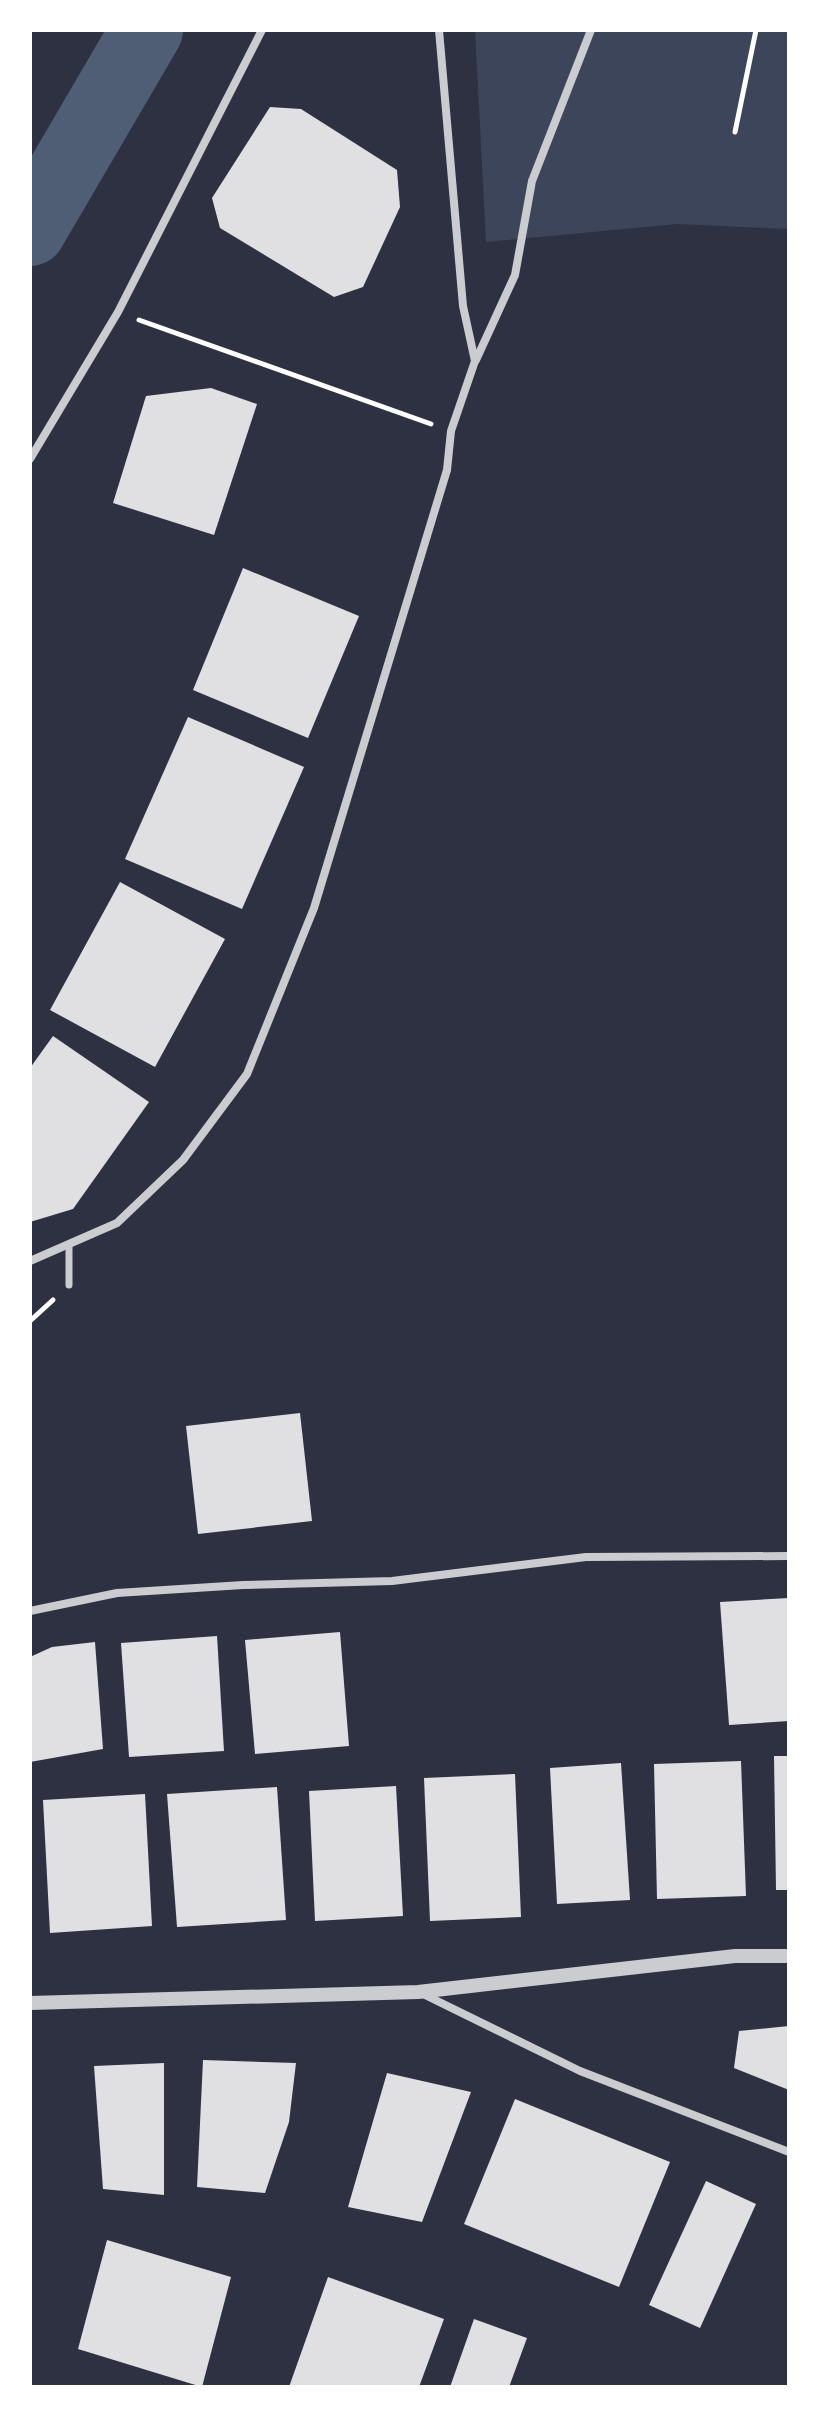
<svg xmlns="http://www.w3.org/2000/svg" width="819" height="2417" viewBox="0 0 819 2417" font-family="Lato,sans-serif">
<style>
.green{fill:#3c4559}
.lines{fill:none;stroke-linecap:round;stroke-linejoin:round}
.river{stroke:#4f5d75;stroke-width:72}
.building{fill:#e0e0e3}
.path{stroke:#fff;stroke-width:5}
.pedestrian{stroke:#caccd0;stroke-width:7}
.minor{stroke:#caccd0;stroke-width:8}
.tertiary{stroke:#caccd0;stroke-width:14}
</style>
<rect width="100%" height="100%" fill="#2d3142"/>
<path class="green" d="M 475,30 L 789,30 L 789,229 L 677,224 L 486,242 Z"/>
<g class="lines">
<path class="river" d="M 30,230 L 147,30"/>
</g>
<g class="building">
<path d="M 270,107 L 301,109 L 397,170 L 400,207 L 363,287 L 334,297 L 220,228 L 212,198 Z"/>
<path d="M 211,388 L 257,404 L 214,535 L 113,503 L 146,396 Z"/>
<path d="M 243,568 L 359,616 L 308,738 L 193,690 Z"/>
<path d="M 188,717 L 304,767 L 242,909 L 125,859 Z"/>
<path d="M 120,882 L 225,939 L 155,1067 L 50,1010 Z"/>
<path d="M 53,1036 L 149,1102 L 73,1209 L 30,1222 L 30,1068 Z"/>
<path d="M 300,1413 L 312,1521 L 198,1534 L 186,1426 Z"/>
<path d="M 789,1598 L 789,1721 L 729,1725 L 720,1602 Z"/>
<path d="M 340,1632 L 349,1746 L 255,1754 L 245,1640 Z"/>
<path d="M 217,1636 L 224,1751 L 129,1757 L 121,1643 Z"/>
<path d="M 95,1642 L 103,1749 L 30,1762 L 30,1657 L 52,1647 Z"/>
<path d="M 774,1756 L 789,1756 L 789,1890 L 776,1890 Z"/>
<path d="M 741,1761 L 746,1896 L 657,1899 L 654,1764 Z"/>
<path d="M 621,1763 L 630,1900 L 557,1904 L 550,1768 Z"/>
<path d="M 515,1774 L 521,1917 L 430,1921 L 424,1778 Z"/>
<path d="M 396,1786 L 403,1916 L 315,1921 L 309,1791 Z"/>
<path d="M 277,1787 L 286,1920 L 177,1927 L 167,1794 Z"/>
<path d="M 145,1794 L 152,1926 L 50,1933 L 43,1800 Z"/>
<path d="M 789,2026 L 789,2090 L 734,2068 L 739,2031 Z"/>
<path d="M 203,2060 L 296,2063 L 289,2122 L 265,2193 L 197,2187 Z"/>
<path d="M 164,2063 L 164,2195 L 103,2189 L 94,2066 Z"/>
<path d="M 387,2073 L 471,2092 L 422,2222 L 348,2207 Z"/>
<path d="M 515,2099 L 670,2162 L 619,2287 L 464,2224 Z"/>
<path d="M 706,2181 L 756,2204 L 700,2328 L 649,2305 Z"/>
<path d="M 107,2240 L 231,2277 L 202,2387 L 78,2349 Z"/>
<path d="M 328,2277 L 444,2319 L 419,2387 L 289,2387 Z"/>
<path d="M 474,2319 L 527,2338 L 509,2387 L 450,2387 Z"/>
</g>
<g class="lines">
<g class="path">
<path d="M 735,132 L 756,30"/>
<path d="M 139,320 L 431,424"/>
<path d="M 30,1321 L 53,1300"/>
</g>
<path class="pedestrian" d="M 69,1244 L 69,1285"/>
<g class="minor">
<path d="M 476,360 L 515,275 L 532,181 L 591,30"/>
<path d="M 30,459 L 118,312 L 262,30"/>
<path d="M 30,1261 L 117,1223 L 183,1160 L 247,1074 L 314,908 L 447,470 L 451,431 L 475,361 L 463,306 L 439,30"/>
<path d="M 30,1611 L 117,1593 L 243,1585 L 392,1581 L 586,1557 L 789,1556"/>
<path d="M 423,1994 L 580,2071 L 789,2152"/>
</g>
<path class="tertiary" d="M 30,2003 L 418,1992 L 735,1956 L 789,1956"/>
</g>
<rect width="819" height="2417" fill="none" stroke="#ffffff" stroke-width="64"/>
</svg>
